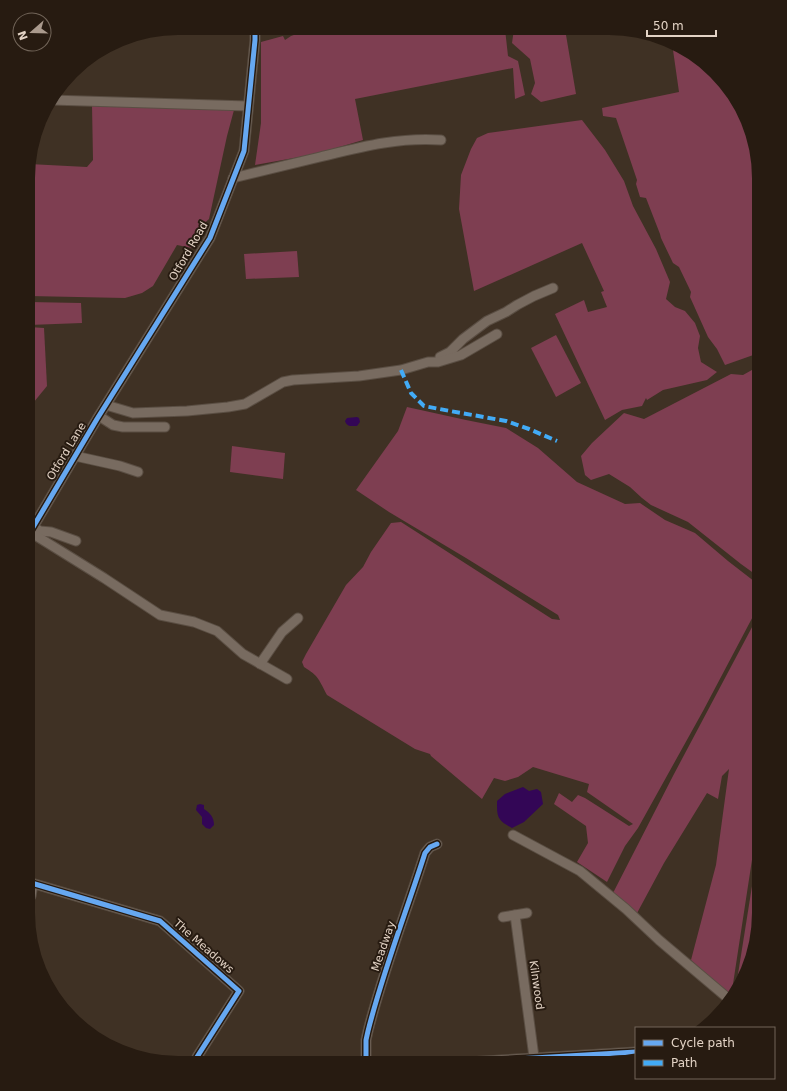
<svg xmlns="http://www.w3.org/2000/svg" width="787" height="1091" viewBox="0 0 787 1091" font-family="'DejaVu Sans',sans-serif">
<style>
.green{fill:#7e3e51}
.water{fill:#330656}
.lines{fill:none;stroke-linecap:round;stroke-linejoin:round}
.minor-casing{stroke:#5a4e43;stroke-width:11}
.minor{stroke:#786b60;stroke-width:9}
.quiet{stroke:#42abf6;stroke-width:4;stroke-dasharray:8 4;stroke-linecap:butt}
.cycleway-casing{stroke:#271b11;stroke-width:8}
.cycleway{stroke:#66a8f1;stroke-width:5}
.labels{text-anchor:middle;stroke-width:4;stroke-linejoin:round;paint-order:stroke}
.street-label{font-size:11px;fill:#e3d3c5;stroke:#271b11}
</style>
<rect width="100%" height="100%" fill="#3f3124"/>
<g class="green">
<path d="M 313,28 L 505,29 L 508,56 L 518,61 L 525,95 L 515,99 L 513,68 L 355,99 L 363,140 L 316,154 L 255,165 L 261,123 L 261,42 L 283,36 L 285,40 L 291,36 Z"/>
<path d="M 514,29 L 565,29 L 576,94 L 541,102 L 531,94 L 535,83 L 530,59 L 512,43 Z"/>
<path d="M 672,43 L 700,59 L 744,112 L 759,178 L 759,353 L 725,365 L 717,349 L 708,337 L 690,297 L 691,292 L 679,267 L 673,263 L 661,238 L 660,234 L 646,198 L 640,197 L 636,184 L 637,180 L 616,118 L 603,116 L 602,108 L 679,92 Z"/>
<path d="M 92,105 L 234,110 L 227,136 L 209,219 L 198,229 L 199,240 L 192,248 L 177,245 L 153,286 L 142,293 L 125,298 L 29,296 L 29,164 L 87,167 L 93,160 Z"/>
<path d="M 582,120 L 605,150 L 624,181 L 633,206 L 656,249 L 670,282 L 666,299 L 675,307 L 685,311 L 695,323 L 700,336 L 698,348 L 701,362 L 717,372 L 707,380 L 663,390 L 647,400 L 646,398 L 642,406 L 622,410 L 605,420 L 555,314 L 584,300 L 588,312 L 607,307 L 601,292 L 604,291 L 582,243 L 474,291 L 459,209 L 461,175 L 471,149 L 477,138 L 488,133 Z"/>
<path d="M 297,251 L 299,277 L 246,279 L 244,254 Z"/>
<path d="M 29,302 L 81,303 L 82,323 L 29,325 Z"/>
<path d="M 29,327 L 44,328 L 47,386 L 29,408 Z"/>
<path d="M 556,335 L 581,383 L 556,397 L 531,348 Z"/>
<path d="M 759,366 L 759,577 L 741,564 L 688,522 L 651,505 L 642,498 L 630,487 L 609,474 L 591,480 L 585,475 L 581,456 L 592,443 L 624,413 L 644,419 L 731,374 L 743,375 Z"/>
<path d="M 407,407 L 466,420 L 506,428 L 538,448 L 577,482 L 625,504 L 640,503 L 665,520 L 695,533 L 728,561 L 759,585 L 759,605 L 703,711 L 638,828 L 625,846 L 607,882 L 577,862 L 588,843 L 586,826 L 554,804 L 559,793 L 572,802 L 578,795 L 585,798 L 629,826 L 633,824 L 587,792 L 589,784 L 533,767 L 518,777 L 505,781 L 494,778 L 482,799 L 431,756 L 430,754 L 415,749 L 327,695 C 319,680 319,676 304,667 L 302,662 L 306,654 L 346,585 L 363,567 L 371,552 L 391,523 L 401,522 L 552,619 L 560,620 L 558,615 L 466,558 L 389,512 L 356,490 L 398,431 Z"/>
<path d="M 232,446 L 285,453 L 283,479 L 230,472 Z"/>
<path d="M 759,614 L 759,814 L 731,997 L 691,960 L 716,865 L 729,769 L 722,776 L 718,799 L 707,793 L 664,863 L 636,915 L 613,893 L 674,774 Z"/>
<path d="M 759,842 L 759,923 L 751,961 L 735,993 Z"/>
</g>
<g class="water">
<path d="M 357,417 L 359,418 L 360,422 L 357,426 C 351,426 347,427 345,421 L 347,418 Z"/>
<path d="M 523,787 L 529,791 L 537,789 L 541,792 L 543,804 L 524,822 L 512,828 C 497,820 497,817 497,801 L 505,794 Z"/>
<path d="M 200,804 L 204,805 L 204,809 C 210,813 214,817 214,825 L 210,829 L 206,828 L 202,824 L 202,817 L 196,810 L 197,805 Z"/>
</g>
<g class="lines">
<defs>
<g id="minor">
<path d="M 51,100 L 248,106"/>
<path d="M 233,178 C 262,171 291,164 320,157 C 361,147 398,137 441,140"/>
<path d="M 440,357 L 450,352 L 463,339 L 487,321 L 506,312 L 517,305 L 534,296 L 553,288"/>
<path d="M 106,405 L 133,413 L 187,411 L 228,407 L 245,404 L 283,382 L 293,380 L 359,376 L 401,370 L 428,362 L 438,362 L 461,355 L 497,334"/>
<path d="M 99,416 L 113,425 L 123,427 L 165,427"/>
<path d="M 75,456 L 120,466 L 138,472"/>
<path d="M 33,527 L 40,531 L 51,532 L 76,541"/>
<path d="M 30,532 L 104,578 L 160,615 L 194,622 L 217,631 L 243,654 L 287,679"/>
<path d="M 29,534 L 97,419 L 210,238 L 244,151 L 255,40 L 255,28"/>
<path d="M 260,664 L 282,632 L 298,618"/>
<path d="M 513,835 L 580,871 L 626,909 L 659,940 L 730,1000"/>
<path d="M 28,882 L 160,921 L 239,991 L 197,1057 L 196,1062"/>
<path d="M 31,896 L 33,884"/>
<path d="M 515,915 L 534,1057"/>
<path d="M 503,917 L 527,913"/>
<path d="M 366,1062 L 366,1040 L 368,1031 C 383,971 406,913 425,853 L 430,847 L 437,844"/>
<path d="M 451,1063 L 636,1052"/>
</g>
</defs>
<use href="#minor" class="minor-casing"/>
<use href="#minor" class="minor"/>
<path class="quiet" d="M 401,370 L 411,393 L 424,406 L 450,411 L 506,421 L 529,429 L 557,441"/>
<defs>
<g id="cycleway">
<path d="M 29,534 L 97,419 L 210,238 L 244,151 L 255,40 L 255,28"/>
<path d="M 28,882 L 160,921 L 239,991 L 197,1057 L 196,1062"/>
<path d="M 366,1062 L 366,1040 L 368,1031 C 383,971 406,913 425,853 L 430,847 L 437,844"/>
<path d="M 451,1063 L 636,1052"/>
</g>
</defs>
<use href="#cycleway" class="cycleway-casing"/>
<use href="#cycleway" class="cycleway"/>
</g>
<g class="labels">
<g class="street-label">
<text transform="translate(188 251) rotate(-60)" y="4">Otford Road</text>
<text transform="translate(66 451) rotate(-59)" y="4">Otford Lane</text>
<text transform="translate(204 946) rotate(41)" y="4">The Meadows</text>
<text transform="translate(383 946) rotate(-71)" y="4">Meadway</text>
<text transform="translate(537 985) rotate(82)" y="4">Kilnwood</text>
</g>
</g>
<path d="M0 0H787V1091H0ZM178 35H609A143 143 0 0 1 752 178V913A143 143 0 0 1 609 1056H178A143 143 0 0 1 35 913V178A143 143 0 0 1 178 35Z" fill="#271b11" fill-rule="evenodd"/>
<rect x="635" y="1027" width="140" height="52" fill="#271b11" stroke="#726559"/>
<rect x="643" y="1040" width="20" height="6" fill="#66a8f1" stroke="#726559"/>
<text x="671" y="1047" font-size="12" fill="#e3d3c5">Cycle path</text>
<rect x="643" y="1060" width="20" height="6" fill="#42abf6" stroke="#726559"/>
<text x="671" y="1067" font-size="12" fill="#e3d3c5">Path</text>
<g transform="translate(32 32) rotate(250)"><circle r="19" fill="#271b11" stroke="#726559"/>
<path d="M0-3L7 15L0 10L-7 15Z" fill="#aa9a8d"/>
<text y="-6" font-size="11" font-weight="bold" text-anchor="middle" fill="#e3d3c5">N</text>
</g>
<path d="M647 30v6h69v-6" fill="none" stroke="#e3d3c5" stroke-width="2"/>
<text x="653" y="30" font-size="12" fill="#e3d3c5" stroke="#271b11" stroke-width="3" paint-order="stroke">50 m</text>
</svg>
